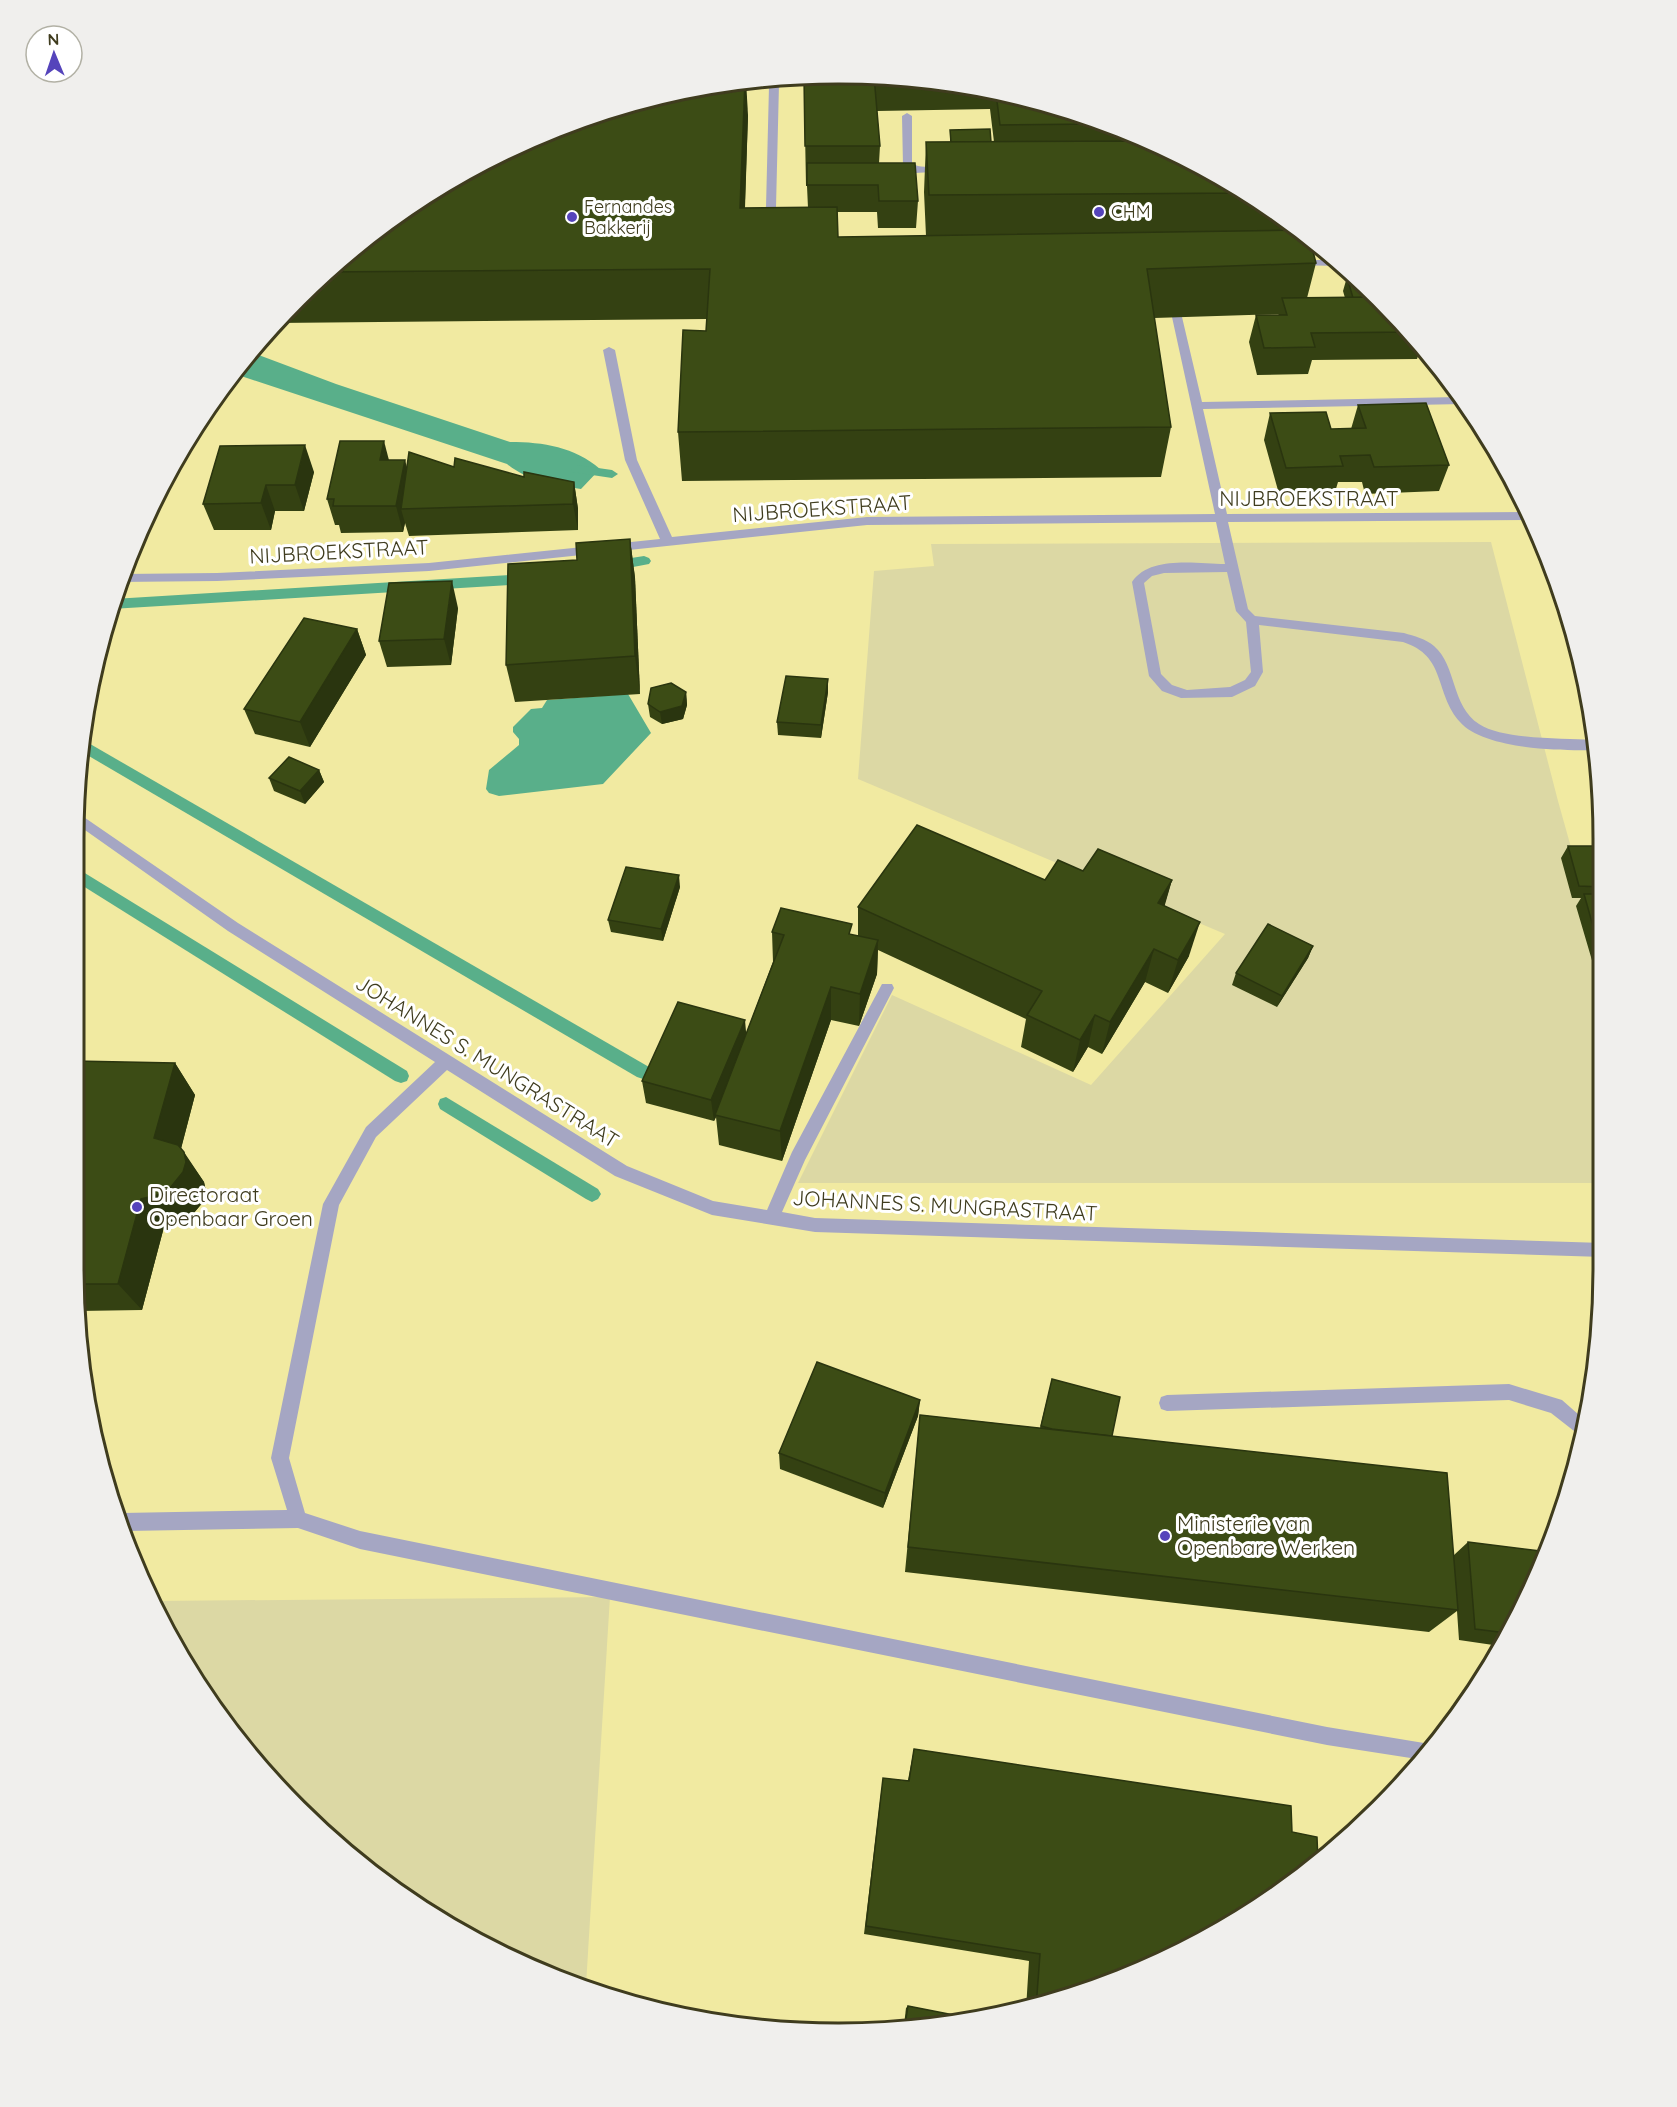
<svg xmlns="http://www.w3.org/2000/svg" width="1677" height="2107" viewBox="0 0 1677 2107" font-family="Quicksand,sans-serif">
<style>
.green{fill:#dcd8a4}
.water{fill:#59af8a}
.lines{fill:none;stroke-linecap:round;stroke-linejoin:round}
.stream{fill:#59af8a;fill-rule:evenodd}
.minor{fill:#a5a6c3;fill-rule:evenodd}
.wall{fill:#344112;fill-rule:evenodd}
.shaded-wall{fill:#2a350f}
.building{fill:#3c4c15;stroke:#2a350f;stroke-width:1.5}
.poi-dot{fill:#54b;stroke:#fff;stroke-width:2}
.labels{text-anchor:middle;stroke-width:6;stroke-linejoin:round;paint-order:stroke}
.far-poi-label{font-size:18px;fill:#3f3c1e;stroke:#fff;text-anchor:start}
.street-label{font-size:21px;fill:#3f3c1e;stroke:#fff}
.poi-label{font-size:21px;fill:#3f3c1e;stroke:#fff;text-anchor:start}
.rim{fill:none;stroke:#3f3c1e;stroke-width:3}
</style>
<rect width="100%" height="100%" fill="#f1eaa1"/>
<g class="green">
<path d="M 1491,542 L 1558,801 L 1602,958 L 1603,1183 L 798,1183 L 892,995 L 1091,1085 L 1225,934 L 858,779 L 874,571 L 934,566 L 931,544 Z"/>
<path d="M 610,1597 L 586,1985 L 456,1931 L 297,1809 L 176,1651 L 155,1601 Z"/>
</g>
<g class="water">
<path d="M 251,352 L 336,384 L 510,442 C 544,442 574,447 600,469 L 581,489 C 554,486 528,481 507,464 L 235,374 Z"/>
<path d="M 628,694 L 651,733 L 603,784 L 499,796 L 489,793 L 486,789 L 489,770 L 519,745 L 519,739 L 513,732 L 513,727 L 531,709 L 542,708 L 547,700 Z"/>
</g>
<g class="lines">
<g class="stream">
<path d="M 577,465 L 612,470 L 618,474 L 612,478 L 572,472 L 571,469 Z"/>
<path d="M 644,556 L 649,558 L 651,561 L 649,564 L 612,571 L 605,566 L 612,561 Z"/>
<path d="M 527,574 L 534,579 L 527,584 L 111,609 L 113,599 Z"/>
<path d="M 85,741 L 649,1067 L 651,1072 L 649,1077 L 643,1079 L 637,1077 L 82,752 Z"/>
<path d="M 75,867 L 407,1071 L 409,1076 L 407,1081 L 401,1083 L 395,1081 L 75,881 Z"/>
<path d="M 446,1097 L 598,1189 L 601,1194 L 598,1199 L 592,1202 L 586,1199 L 440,1109 L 438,1104 L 440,1099 Z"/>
</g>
<g class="minor">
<path d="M 766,79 L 779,84 L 776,207 L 781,216 L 790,222 L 785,225 L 773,220 L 766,207 L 769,86 L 751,80 Z"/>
<path d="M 907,113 L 912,116 L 912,163 C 923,172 940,161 951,169 L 950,171 L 915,173 L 903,166 L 902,116 Z"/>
<path d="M 1296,260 L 1334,260 L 1340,266 L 1292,265 L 1291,263 Z"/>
<path d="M 1177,314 L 1182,317 L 1202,402 L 1459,397 L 1464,404 L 1203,409 L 1227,514 L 1526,512 L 1530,520 L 1228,522 L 1248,609 L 1255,616 L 1404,633 C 1414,636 1426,639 1434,646 C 1457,666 1451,706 1479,724 C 1503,740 1563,738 1592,740 L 1594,750 C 1560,751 1483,749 1460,722 C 1434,693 1447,656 1403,642 L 1259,625 L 1263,672 L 1255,686 L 1232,697 L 1181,698 L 1162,691 L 1149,676 L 1132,582 C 1150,555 1197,564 1225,564 L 1216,522 L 867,525 L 429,571 L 217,581 L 119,582 L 123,574 L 217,573 L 429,563 L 660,539 L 625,460 L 603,350 L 609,347 L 615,350 L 637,460 L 672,537 L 867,517 L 1215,514 L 1172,317 ZM 1227,572 L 1236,611 L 1246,622 L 1251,672 L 1245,680 L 1230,687 L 1187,690 L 1172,685 L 1161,674 L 1144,583 L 1152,576 L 1164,573 Z"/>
<path d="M 75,811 L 238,923 L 627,1166 L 713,1201 L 767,1210 L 792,1152 L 882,984 L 892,984 L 894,988 L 805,1160 L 782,1212 L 815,1218 L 1603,1243 L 1603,1257 L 815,1232 L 712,1215 L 615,1176 L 447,1070 L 376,1137 L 339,1205 L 289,1458 L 305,1513 L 360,1531 L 1327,1727 L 1430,1744 L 1417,1759 L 1327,1745 L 360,1549 L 298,1528 L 126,1531 L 119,1514 L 122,1513 L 287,1510 L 271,1458 L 323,1204 L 366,1127 L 435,1062 L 228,931 L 75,823 Z"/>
<path d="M 1509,1384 L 1562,1400 L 1587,1422 L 1583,1438 L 1551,1413 L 1509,1400 L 1167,1411 L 1161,1409 L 1159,1403 L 1161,1397 L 1167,1395 Z"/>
</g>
</g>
<g class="wall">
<path d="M 889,75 L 1037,100 L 1177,153 L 1304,232 L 1316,242 L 1311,242 L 1316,263 L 1307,298 L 1345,298 L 1343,291 L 1347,277 L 1353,277 L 1414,334 L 1422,345 L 1417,359 L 1312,360 L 1308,374 L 1257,375 L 1249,342 L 1256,315 L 1278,315 L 1279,314 L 1154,318 L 1171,427 L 1161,477 L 682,481 L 678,432 L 706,331 L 707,319 L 275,323 L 334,263 L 748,115 L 745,208 L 808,208 L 807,186 L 806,186 L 804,78 ZM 990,109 L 994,142 L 950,130 L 950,142 L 926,142 L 924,192 L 926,236 L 838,237 L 837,212 L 877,212 L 878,228 L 916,228 L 918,201 L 879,163 L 880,146 L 877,111 Z"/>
<path d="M 1358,405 L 1449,465 L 1439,491 L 1365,494 L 1362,482 L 1338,482 L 1335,492 L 1279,494 L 1264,440 L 1270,413 L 1331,429 L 1351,429 Z"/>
<path d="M 220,446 L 314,472 L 304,511 L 275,511 L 271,530 L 214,530 L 203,504 Z"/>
<path d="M 389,460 L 407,467 L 454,467 L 524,477 L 574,482 L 578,509 L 578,530 L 409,536 L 405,523 L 403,532 L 341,533 L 339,525 L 335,525 L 327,499 Z"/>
<path d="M 630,539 L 635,578 L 640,694 L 515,702 L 506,665 L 577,560 Z"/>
<path d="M 458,608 L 451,665 L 387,667 L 379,641 Z"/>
<path d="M 357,629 L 366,655 L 310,747 L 255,734 L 244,709 Z"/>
<path d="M 828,679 L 828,692 L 821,738 L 778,735 L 777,722 Z"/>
<path d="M 686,692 L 687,705 L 683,719 L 662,724 L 650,717 L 648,704 Z"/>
<path d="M 319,770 L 324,782 L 305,804 L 274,791 L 269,778 Z"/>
<path d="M 1568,846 L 1602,860 L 1602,974 L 1596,974 L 1576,906 L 1581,898 L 1572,898 L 1561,858 Z"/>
<path d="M 1083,871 L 1172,880 L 1164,906 L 1189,956 L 1168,993 L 1145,982 L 1102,1054 L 1088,1047 L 1073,1072 L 1021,1047 L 1026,1019 L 878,950 L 877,974 L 859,1026 L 831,1020 L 782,1161 L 719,1145 L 716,1117 L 714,1121 L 646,1103 L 642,1081 L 746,1034 L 773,962 L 772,932 L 852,935 L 858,936 L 858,907 L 1045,880 Z"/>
<path d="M 680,887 L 663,941 L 611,932 L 608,920 Z"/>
<path d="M 1313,946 L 1308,958 L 1277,1007 L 1232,985 L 1236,973 Z"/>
<path d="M 175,1063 L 195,1095 L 181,1149 L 204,1182 L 206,1191 L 204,1201 L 187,1221 L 164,1227 L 142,1310 L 79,1311 L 74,1269 Z"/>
<path d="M 1052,1379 L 1112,1436 L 1454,1555 L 1468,1542 L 1545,1561 L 1500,1646 L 1459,1640 L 1457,1611 L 1429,1632 L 905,1572 L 920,1415 L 1040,1428 Z"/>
<path d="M 920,1400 L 918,1416 L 883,1508 L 780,1469 L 779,1453 Z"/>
<path d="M 914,1749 L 1291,1806 L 1036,2008 L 1026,2009 L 1029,1961 L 864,1934 L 881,1793 L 908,1780 Z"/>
<path d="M 908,2006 L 964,2017 L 904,2025 L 906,2008 Z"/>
</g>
<g class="shaded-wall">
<path d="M 745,80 L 746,80 L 748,115 L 743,258 L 740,208 Z"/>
<path d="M 384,441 L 391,468 L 380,460 Z"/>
<path d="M 305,445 L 314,472 L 304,511 L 295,485 Z"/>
<path d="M 405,460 L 412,486 L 401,509 L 405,523 L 403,532 L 396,506 Z"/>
<path d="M 574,482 L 578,509 L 578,530 L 573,504 Z"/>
<path d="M 266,485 L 275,511 L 271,530 L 261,503 Z"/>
<path d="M 630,539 L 635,578 L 640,694 L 635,656 Z"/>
<path d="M 452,581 L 458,608 L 451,665 L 444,639 Z"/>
<path d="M 357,629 L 366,655 L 310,747 L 300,722 Z"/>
<path d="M 828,679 L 828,692 L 821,738 L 821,725 Z"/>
<path d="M 686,692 L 687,705 L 683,719 L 662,724 L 660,712 Z"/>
<path d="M 319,770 L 324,782 L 305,804 L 300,791 Z"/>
<path d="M 679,875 L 680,887 L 663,941 L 661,929 Z"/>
<path d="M 1172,880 L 1162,915 L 1158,903 Z"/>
<path d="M 1200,922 L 1189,956 L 1168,993 L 1178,960 Z"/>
<path d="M 878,940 L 877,974 L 859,1026 L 860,994 Z"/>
<path d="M 1313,946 L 1308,958 L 1277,1007 L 1282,996 Z"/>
<path d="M 1154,949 L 1145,982 L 1102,1054 L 1110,1022 Z"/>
<path d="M 831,987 L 831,1020 L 782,1161 L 780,1131 Z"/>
<path d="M 1095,1015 L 1088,1047 L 1073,1072 L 1080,1040 Z"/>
<path d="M 745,1020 L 747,1043 L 715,1115 L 716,1117 L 714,1121 L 711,1100 Z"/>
<path d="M 175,1063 L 195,1095 L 176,1167 L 154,1138 Z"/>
<path d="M 184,1152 L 204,1182 L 206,1191 L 204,1201 L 187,1221 L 164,1227 L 142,1310 L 118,1284 L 141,1199 Z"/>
<path d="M 920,1400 L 918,1416 L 883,1508 L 885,1493 Z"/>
</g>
<g class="building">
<path d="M 874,76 L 880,146 L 805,146 L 804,78 Z"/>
<path d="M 739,80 L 745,80 L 740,208 L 837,207 L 838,237 L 1301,230 L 1309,236 L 1316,263 L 1147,269 L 1171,427 L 678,432 L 683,330 L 706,331 L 710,269 L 326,272 L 334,263 L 456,176 L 593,114 Z"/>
<path d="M 996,93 L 1037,100 L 1100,124 L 1000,125 Z"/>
<path d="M 990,129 L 991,142 L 951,142 L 950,130 Z"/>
<path d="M 1147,141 L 1177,153 L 1242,193 L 929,195 L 926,142 Z"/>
<path d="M 807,163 L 915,163 L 918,201 L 879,201 L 878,185 L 807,185 Z"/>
<path d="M 1347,277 L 1353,277 L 1374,297 L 1353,298 Z"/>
<path d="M 1374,297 L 1411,332 L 1311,333 L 1315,347 L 1264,348 L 1256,315 L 1287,315 L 1282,298 Z"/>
<path d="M 1426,403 L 1449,465 L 1374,467 L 1370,455 L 1340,456 L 1343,466 L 1286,468 L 1270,413 L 1326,412 L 1331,429 L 1366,428 L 1358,405 Z"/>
<path d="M 340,441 L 384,441 L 380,460 L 405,460 L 396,506 L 333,506 L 334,499 L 327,499 Z"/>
<path d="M 305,445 L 295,485 L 266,485 L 261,503 L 203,504 L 220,446 Z"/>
<path d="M 409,452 L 454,467 L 455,458 L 524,477 L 524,472 L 574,482 L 573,504 L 401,509 Z"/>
<path d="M 630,539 L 635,656 L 506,665 L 508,564 L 577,560 L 576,543 Z"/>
<path d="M 452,581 L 444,639 L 379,641 L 389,583 Z"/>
<path d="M 304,618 L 357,629 L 300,722 L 244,709 Z"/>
<path d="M 786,676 L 828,679 L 821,725 L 777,722 Z"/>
<path d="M 671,683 L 686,692 L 682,706 L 660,712 L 648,704 L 651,688 Z"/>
<path d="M 289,757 L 319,770 L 300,791 L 269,778 Z"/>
<path d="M 917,825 L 1045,880 L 1058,860 L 1083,871 L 1098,849 L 1172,880 L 1158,903 L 1200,922 L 1178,960 L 1154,949 L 1110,1022 L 1095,1015 L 1080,1040 L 1027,1015 L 1042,991 L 858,907 Z"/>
<path d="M 1568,846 L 1598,846 L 1602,860 L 1602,887 L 1579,886 Z"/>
<path d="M 626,867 L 679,875 L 661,929 L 608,920 Z"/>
<path d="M 1584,894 L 1602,894 L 1602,958 Z"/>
<path d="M 781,908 L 852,924 L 849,934 L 878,940 L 860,994 L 831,987 L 780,1131 L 715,1115 L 784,935 L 772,932 Z"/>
<path d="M 1268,924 L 1313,946 L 1282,996 L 1236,973 Z"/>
<path d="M 678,1002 L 745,1020 L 711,1100 L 642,1081 Z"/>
<path d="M 74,1061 L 175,1063 L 154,1138 L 178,1145 L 184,1152 L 186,1162 L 183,1172 L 166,1193 L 141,1199 L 118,1284 L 76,1284 L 74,1269 Z"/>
<path d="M 817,1362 L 920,1400 L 885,1493 L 779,1453 Z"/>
<path d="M 1052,1379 L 1120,1397 L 1112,1436 L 1052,1429 L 1041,1426 Z"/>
<path d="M 920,1415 L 1447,1473 L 1458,1610 L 908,1547 Z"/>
<path d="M 1468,1542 L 1548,1552 L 1545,1561 L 1507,1633 L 1475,1629 Z"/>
<path d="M 914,1749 L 1291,1806 L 1292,1832 L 1317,1837 L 1318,1862 L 1221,1931 L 1036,2008 L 1040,1954 L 866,1926 L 883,1778 L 909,1781 Z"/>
<path d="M 908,2006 L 964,2017 L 905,2025 Z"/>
</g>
<g class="poi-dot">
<circle cx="1099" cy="212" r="6"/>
<circle cx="572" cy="217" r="6"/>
<circle cx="137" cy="1207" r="6"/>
<circle cx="1165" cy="1536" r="6"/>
</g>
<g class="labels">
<g class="far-poi-label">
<text x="584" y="213">Fernandes<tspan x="584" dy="21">Bakkerij</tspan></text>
<text x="1111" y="218">CHM</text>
</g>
<g class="street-label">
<text x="1309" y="506">NIJBROEKSTRAAT</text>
<text transform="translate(822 509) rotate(-4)" y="7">NIJBROEKSTRAAT</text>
<text transform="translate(339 552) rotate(-3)" y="7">NIJBROEKSTRAAT</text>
<text transform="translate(487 1062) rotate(32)" y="7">JOHANNES S. MUNGRASTRAAT</text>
<text transform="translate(945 1206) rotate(3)" y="7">JOHANNES S. MUNGRASTRAAT</text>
</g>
<g class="poi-label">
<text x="149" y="1202">Directoraat<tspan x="149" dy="24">Openbaar Groen</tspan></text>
<text x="1177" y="1531">Ministerie van<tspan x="1177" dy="24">Openbare Werken</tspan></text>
</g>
</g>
<path d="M0 0H1677V2107H0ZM838 84H839A754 754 0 0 1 1593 838V1269A754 754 0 0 1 839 2023H838A754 754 0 0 1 84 1269V838A754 754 0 0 1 838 84Z" fill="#f0efed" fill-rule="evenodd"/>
<path class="rim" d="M838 84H839A754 754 0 0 1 1593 838V1269A754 754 0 0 1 839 2023H838A754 754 0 0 1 84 1269V838A754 754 0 0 1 838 84Z"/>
<g transform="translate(54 54) rotate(358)"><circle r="28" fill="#ffffff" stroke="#b2b1a5" stroke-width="1.5"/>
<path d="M0-4.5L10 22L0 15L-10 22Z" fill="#5544bb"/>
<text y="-9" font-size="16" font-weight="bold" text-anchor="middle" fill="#3f3c1e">N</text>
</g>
</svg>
